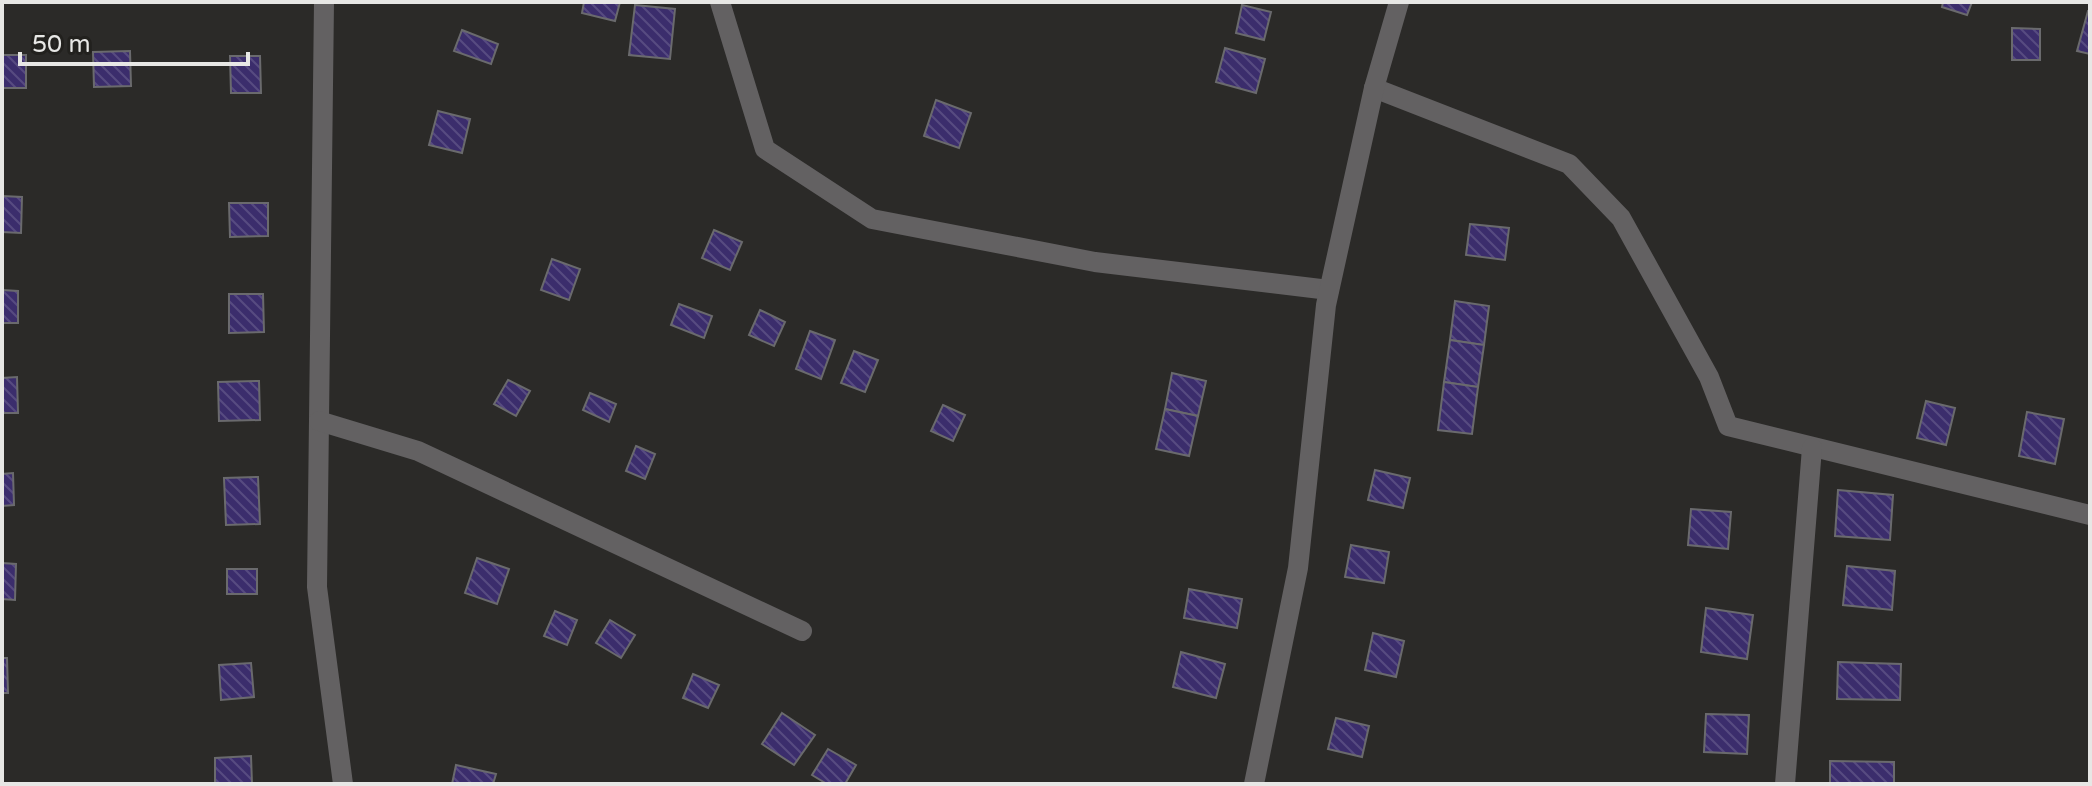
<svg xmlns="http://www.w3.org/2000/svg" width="2092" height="786" viewBox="0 0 2092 786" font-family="'Varela Round',sans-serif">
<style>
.building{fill:url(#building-back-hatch);stroke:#6a6a6d;stroke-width:2}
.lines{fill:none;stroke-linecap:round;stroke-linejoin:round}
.minor{stroke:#636162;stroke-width:20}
</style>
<defs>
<pattern id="building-back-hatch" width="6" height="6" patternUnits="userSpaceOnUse" patternTransform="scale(2)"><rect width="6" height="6" fill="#3b2d6c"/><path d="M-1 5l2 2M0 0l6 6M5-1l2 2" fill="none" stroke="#574b81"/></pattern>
</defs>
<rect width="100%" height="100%" fill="#2b2a28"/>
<g class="building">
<path d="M 584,2 L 620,2 L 615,21 L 582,13 Z"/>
<path d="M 1943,2 L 1972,2 L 1967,15 L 1942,7 Z"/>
<path d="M 635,5 L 675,9 L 670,59 L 629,55 Z"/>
<path d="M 1242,5 L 1271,12 L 1264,40 L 1236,33 Z"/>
<path d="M 2088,11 L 2090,11 L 2090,54 L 2077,51 Z"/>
<path d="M 2012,28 L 2040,29 L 2040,60 L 2012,60 Z"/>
<path d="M 462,30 L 498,44 L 491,64 L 454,51 Z"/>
<path d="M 1225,48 L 1265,59 L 1256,93 L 1216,82 Z"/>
<path d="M 130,51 L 131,86 L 94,87 L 93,52 Z"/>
<rect x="2" y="55" width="24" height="33"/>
<path d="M 230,56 L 260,56 L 261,93 L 231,93 Z"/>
<path d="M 936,100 L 971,113 L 959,148 L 924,136 Z"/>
<path d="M 438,111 L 470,119 L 462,153 L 429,145 Z"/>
<path d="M 2,196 L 22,197 L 21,233 L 2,232 Z"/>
<path d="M 229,203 L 268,203 L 268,236 L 230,237 Z"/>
<path d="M 1470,224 L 1509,228 L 1505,260 L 1466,255 Z"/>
<path d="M 714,230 L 742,242 L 730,270 L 702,258 Z"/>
<path d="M 552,259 L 580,269 L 569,300 L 541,290 Z"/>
<path d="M 2,290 L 18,291 L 18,323 L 2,323 Z"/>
<path d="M 229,294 L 263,294 L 264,332 L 229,333 Z"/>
<path d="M 1455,301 L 1489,306 L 1484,345 L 1450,340 Z"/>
<path d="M 679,304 L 712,316 L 704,338 L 671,325 Z"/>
<path d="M 760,310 L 785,322 L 774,346 L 749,335 Z"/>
<path d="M 810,331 L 835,340 L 821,379 L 796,369 Z"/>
<path d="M 1450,340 L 1484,345 L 1478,387 L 1444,382 Z"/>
<path d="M 854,351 L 878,360 L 865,392 L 841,383 Z"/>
<path d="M 1172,373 L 1206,381 L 1198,416 L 1165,409 Z"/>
<path d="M 17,377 L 18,413 L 2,413 L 2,378 Z"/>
<path d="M 508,380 L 530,391 L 516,416 L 494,404 Z"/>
<path d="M 259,381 L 260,420 L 219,421 L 218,382 Z"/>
<path d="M 1444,382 L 1478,387 L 1472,434 L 1438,430 Z"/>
<path d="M 590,393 L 616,404 L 609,422 L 583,410 Z"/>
<path d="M 1926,401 L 1955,408 L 1946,445 L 1917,438 Z"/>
<path d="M 943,405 L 965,415 L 953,441 L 931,431 Z"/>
<path d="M 1165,409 L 1198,416 L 1189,456 L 1156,449 Z"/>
<path d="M 2027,412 L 2064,419 L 2055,464 L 2019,456 Z"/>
<path d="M 636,446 L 655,454 L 645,479 L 626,471 Z"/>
<path d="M 1375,470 L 1410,478 L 1403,508 L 1368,500 Z"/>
<path d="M 13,473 L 14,505 L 2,506 L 2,474 Z"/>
<path d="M 258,477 L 260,524 L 226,525 L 224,478 Z"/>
<path d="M 1838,490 L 1893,495 L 1890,540 L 1835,536 Z"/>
<path d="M 1691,509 L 1731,512 L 1728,549 L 1688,545 Z"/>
<path d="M 1351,545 L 1389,552 L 1384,583 L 1345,577 Z"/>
<path d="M 477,558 L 509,569 L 497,604 L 465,593 Z"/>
<path d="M 2,563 L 16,564 L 15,600 L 2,599 Z"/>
<path d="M 1847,566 L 1895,571 L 1892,610 L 1843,605 Z"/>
<rect x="227" y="569" width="30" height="25"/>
<path d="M 1189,589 L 1242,599 L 1237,628 L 1184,618 Z"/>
<path d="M 1706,608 L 1753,615 L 1747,659 L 1701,652 Z"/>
<path d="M 555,611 L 577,620 L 567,645 L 544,636 Z"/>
<path d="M 610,620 L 635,635 L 621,658 L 596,643 Z"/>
<path d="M 1373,633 L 1404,641 L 1396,677 L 1365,670 Z"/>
<path d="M 1181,652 L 1225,664 L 1216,698 L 1173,687 Z"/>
<path d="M 2,658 L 7,658 L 8,693 L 2,693 Z"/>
<path d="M 1838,662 L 1901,664 L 1900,700 L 1837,699 Z"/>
<path d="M 251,663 L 254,697 L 221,700 L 219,665 Z"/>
<path d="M 693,674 L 719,685 L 708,708 L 683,698 Z"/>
<path d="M 782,713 L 815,735 L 794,765 L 762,744 Z"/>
<path d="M 1706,714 L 1749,715 L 1747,754 L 1704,752 Z"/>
<path d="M 1336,718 L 1369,726 L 1362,757 L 1328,749 Z"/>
<path d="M 828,749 L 856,765 L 845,784 L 827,784 L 812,775 Z"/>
<path d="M 251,756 L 252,784 L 215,784 L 215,758 Z"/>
<path d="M 1830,761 L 1894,762 L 1894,784 L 1830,784 Z"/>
<path d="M 456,765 L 496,774 L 493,784 L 452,784 Z"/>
</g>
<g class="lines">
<g class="minor">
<path d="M 324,2 L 317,587 L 343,784"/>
<path d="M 720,2 L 765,149 L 872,219 L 1095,262 L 1329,290"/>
<path d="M 1374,88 L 1569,164 L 1621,218 L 1709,377 L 1728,426 L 2090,515"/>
<path d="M 319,421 L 418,451 L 802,631"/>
<path d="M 1254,784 L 1298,568 L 1326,305 L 1374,88 L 1399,2"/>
<path d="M 1785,784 L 1812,448"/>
</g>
</g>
<rect width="2092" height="786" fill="none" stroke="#e7e7e5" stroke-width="8"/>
<path d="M20 52v12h228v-12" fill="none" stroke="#e7e7e5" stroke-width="4"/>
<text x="32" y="52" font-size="24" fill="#e7e7e5" stroke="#22211e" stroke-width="6" paint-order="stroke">50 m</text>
</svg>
